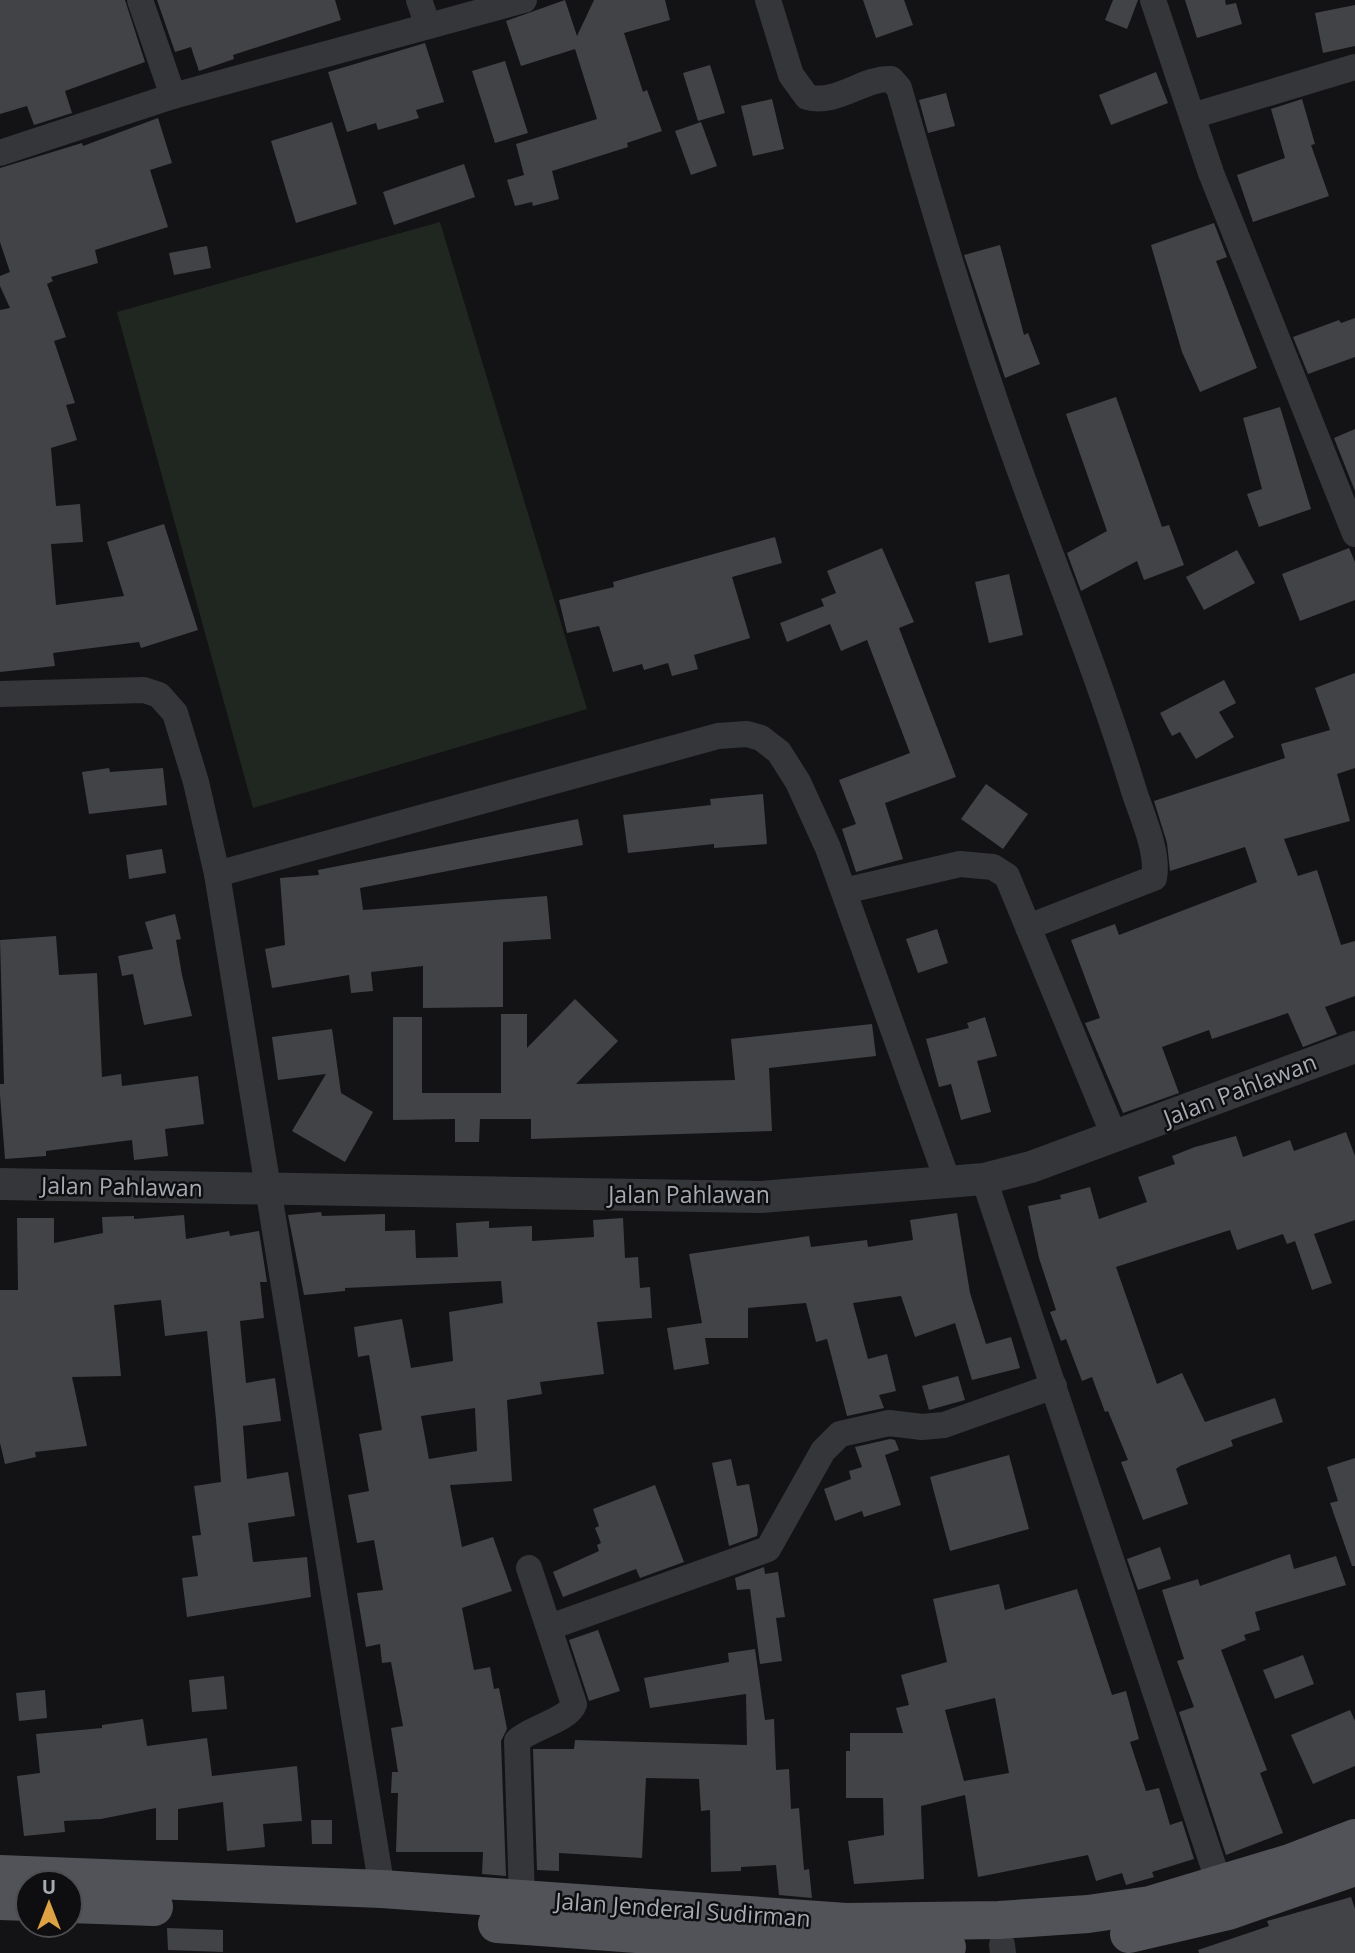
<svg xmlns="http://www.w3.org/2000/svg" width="1355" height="1953" viewBox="0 0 1355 1953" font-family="'Open Sans',sans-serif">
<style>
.green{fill:#202620}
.building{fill:#424347;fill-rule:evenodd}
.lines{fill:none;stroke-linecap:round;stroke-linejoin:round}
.minor{stroke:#353639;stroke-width:26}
.tertiary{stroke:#353639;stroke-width:32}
.primary{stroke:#515358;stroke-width:38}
.labels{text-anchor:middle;stroke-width:5;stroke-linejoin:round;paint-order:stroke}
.street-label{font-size:23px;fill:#a6abb3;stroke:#0e0e10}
</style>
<rect width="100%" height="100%" fill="#131315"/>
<path class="green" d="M 440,222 L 587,709 L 253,808 L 117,312 Z"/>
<g class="building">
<path d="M 0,0 L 125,0 L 145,62 L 65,91 L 72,113 L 34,125 L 27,106 L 0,114 Z"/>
<path d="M 157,0 L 335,0 L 341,20 L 233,55 L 234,59 L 199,71 L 191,47 L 175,52 Z"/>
<path d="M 565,0 L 577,36 L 594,0 L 665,0 L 670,20 L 624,33 L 643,92 L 647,90 L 662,131 L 627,143 L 628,147 L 552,171 L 559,199 L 533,206 L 532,202 L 515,206 L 507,180 L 524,175 L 516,144 L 597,119 L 575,49 L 521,66 L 506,21 Z"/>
<path d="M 863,0 L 904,0 L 913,25 L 876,38 Z"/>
<path d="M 1113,0 L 1138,0 L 1127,29 L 1105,20 Z"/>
<path d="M 1185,0 L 1225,0 L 1226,5 L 1236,3 L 1242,24 L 1197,38 Z"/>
<path d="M 1355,5 L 1355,46 L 1323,53 L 1315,13 Z"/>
<path d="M 425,43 L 444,102 L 416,110 L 419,118 L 378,130 L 376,123 L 347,132 L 328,72 Z"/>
<path d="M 505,61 L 528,133 L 495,143 L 472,71 Z"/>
<path d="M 710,65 L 725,113 L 698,121 L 683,73 Z"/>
<path d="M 1156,72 L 1168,103 L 1111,125 L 1099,95 Z"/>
<path d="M 946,93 L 955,126 L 928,133 L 919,100 Z"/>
<path d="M 772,99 L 784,149 L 753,156 L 741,106 Z"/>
<path d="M 1302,99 L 1315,144 L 1311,145 L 1329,196 L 1253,222 L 1237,175 L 1285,158 L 1271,109 Z"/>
<path d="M 158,118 L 172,163 L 150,170 L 168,227 L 95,250 L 98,263 L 51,277 L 53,281 L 47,284 L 66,337 L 54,341 L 75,403 L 66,405 L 77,440 L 51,448 L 56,506 L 80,504 L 83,542 L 51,544 L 56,605 L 124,596 L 107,542 L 164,524 L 198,630 L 141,648 L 139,642 L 53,653 L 55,666 L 0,672 L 0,310 L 10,308 L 0,286 L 0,276 L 10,272 L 0,242 L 0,168 L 82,143 L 83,146 Z"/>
<path d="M 332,122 L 357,204 L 296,223 L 271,141 Z"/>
<path d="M 701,122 L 717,166 L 691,175 L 675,131 Z"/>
<path d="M 464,164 L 475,197 L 394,225 L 383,192 Z"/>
<path d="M 1214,223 L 1227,257 L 1216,261 L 1257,368 L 1200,392 L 1182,352 L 1151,245 Z"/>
<path d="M 1000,245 L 1024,335 L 1028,333 L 1040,364 L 1005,378 L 964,255 Z"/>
<path d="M 207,246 L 211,268 L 174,275 L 169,253 Z"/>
<path d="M 1355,318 L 1355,357 L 1308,374 L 1293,337 L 1339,320 L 1341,323 Z"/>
<path d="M 1116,397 L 1162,527 L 1169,525 L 1184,565 L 1144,580 L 1137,561 L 1081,591 L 1067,553 L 1107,531 L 1066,414 Z"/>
<path d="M 1280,407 L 1311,509 L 1259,527 L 1247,494 L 1262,489 L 1243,418 Z"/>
<path d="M 1355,429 L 1355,491 L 1334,438 Z"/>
<path d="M 775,537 L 782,563 L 732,577 L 750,638 L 694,655 L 698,669 L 672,676 L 668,663 L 644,670 L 642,664 L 613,672 L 599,626 L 567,633 L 559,600 L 614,587 L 613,582 Z"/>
<path d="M 882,548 L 914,622 L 899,628 L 956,777 L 885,803 L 903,859 L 856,872 L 842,829 L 856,824 L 839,780 L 910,753 L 867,640 L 841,651 L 830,624 L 787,642 L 780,623 L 824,606 L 821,599 L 836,593 L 827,571 Z"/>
<path d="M 1349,548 L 1355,562 L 1355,600 L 1300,621 L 1282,574 Z"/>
<path d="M 1237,550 L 1255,583 L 1204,610 L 1186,577 Z"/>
<path d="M 1009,574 L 1023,635 L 989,643 L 975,582 Z"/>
<path d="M 1355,673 L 1355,768 L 1337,774 L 1350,821 L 1284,839 L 1298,876 L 1317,870 L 1341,945 L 1355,941 L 1355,996 L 1325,1007 L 1337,1034 L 1303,1047 L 1288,1013 L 1212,1039 L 1209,1030 L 1162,1047 L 1179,1093 L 1123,1113 L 1085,1023 L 1100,1018 L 1071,940 L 1115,924 L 1119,935 L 1257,882 L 1245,847 L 1170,871 L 1167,843 L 1154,801 L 1285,758 L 1281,744 L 1330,730 L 1315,688 Z"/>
<path d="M 1224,680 L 1236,703 L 1219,712 L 1234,737 L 1196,759 L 1180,732 L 1172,736 L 1160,713 Z"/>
<path d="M 109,768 L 110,772 L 163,768 L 167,805 L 89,814 L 82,772 Z"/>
<path d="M 986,784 L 1028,814 L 1003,849 L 961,819 Z"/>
<path d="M 763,794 L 767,844 L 714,848 L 714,844 L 628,853 L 623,815 L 711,805 L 710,799 Z"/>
<path d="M 578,819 L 583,845 L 360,888 L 363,910 L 547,896 L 551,939 L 503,942 L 503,1007 L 423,1008 L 423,966 L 371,972 L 373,991 L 351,993 L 349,975 L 272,988 L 265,949 L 285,945 L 280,878 L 319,875 L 318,870 Z"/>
<path d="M 162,849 L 166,873 L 129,879 L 126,855 Z"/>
<path d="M 175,914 L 181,939 L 176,940 L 182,975 L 192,1016 L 144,1025 L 133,974 L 122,976 L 118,956 L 153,949 L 145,922 Z"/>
<path d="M 937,929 L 948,963 L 918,973 L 906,939 Z"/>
<path d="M 56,936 L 59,975 L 97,973 L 102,1077 L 121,1074 L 122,1086 L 198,1076 L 204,1124 L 165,1129 L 168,1156 L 134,1160 L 132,1140 L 46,1151 L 46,1156 L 5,1159 L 0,1095 L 0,1084 L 4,1084 L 0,940 Z"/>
<path d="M 575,999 L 618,1041 L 576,1084 L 735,1080 L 731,1039 L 872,1024 L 876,1056 L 769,1068 L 772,1131 L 531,1139 L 531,1119 L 480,1119 L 479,1142 L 455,1142 L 455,1119 L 393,1120 L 393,1017 L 422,1017 L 422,1093 L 501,1093 L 501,1014 L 527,1014 L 527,1048 Z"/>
<path d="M 985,1017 L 997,1056 L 977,1061 L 991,1112 L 961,1120 L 951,1084 L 939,1087 L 926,1039 L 969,1028 L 967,1023 Z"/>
<path d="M 332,1029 L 341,1093 L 373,1112 L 345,1162 L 292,1131 L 326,1074 L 278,1080 L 272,1037 Z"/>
<path d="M 1346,1132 L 1355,1156 L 1355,1220 L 1314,1234 L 1332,1283 L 1312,1290 L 1295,1241 L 1287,1244 L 1283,1234 L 1237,1250 L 1230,1230 L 1116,1267 L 1157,1384 L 1182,1373 L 1205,1422 L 1275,1398 L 1283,1422 L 1231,1440 L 1233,1446 L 1180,1466 L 1176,1469 L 1188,1504 L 1143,1520 L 1121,1462 L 1128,1460 L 1108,1411 L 1105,1412 L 1092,1377 L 1082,1381 L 1066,1339 L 1061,1341 L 1050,1312 L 1056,1310 L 1039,1258 L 1028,1206 L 1061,1199 L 1060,1195 L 1090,1187 L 1099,1219 L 1147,1202 L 1138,1177 L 1175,1164 L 1172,1156 L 1195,1147 L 1236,1136 L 1243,1157 L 1290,1140 L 1294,1151 Z"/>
<path d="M 321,1212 L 322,1216 L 385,1214 L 385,1231 L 415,1230 L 416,1258 L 458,1257 L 456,1223 L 489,1221 L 489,1228 L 532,1226 L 532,1241 L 594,1237 L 593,1220 L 623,1218 L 625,1258 L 638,1257 L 640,1288 L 650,1287 L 652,1318 L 597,1322 L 604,1374 L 540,1382 L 542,1394 L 507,1400 L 512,1481 L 450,1485 L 462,1547 L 493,1537 L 512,1591 L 462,1608 L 474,1670 L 490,1667 L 494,1689 L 499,1688 L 507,1729 L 501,1741 L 506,1876 L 482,1874 L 483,1852 L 396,1852 L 398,1793 L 391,1793 L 392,1772 L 398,1772 L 391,1728 L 403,1726 L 391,1662 L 382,1663 L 380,1644 L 366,1647 L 357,1593 L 383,1590 L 374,1540 L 357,1543 L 348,1495 L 369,1491 L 359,1434 L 382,1430 L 369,1355 L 358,1357 L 354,1327 L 402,1319 L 411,1368 L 453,1361 L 449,1312 L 503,1303 L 501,1281 L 345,1288 L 345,1291 L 304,1295 L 288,1215 ZM 475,1408 L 477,1451 L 429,1459 L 421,1416 Z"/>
<path d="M 957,1213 L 970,1293 L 986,1344 L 1011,1337 L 1020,1368 L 972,1380 L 955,1323 L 915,1337 L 901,1296 L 853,1303 L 868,1359 L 887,1354 L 896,1391 L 879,1395 L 884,1408 L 847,1416 L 827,1339 L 816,1342 L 806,1303 L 748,1308 L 748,1338 L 705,1338 L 709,1364 L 674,1370 L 667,1328 L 702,1323 L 689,1254 L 809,1236 L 811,1247 L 867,1240 L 868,1247 L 913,1240 L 910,1220 Z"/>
<path d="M 184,1215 L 186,1239 L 229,1231 L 230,1236 L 259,1231 L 267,1282 L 260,1282 L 264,1318 L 240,1321 L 246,1383 L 275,1378 L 281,1421 L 243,1426 L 247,1479 L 288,1472 L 295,1516 L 248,1523 L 253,1562 L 307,1557 L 311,1597 L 187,1617 L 182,1578 L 198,1576 L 192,1536 L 201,1535 L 194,1486 L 221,1482 L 216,1419 L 207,1331 L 165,1336 L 161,1300 L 114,1305 L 121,1376 L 72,1377 L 87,1446 L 35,1452 L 36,1457 L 5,1464 L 0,1443 L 0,1290 L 18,1290 L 17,1218 L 54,1218 L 54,1243 L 103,1233 L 102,1217 L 134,1216 L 134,1219 Z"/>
<path d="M 958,1376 L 965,1400 L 929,1410 L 922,1386 Z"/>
<path d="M 890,1439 L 895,1440 L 899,1450 L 885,1455 L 901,1505 L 864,1517 L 862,1511 L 835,1521 L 824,1489 L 851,1479 L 849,1471 L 862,1467 L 855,1447 Z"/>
<path d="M 1009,1455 L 1029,1529 L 950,1551 L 930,1477 Z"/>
<path d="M 1355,1458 L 1355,1566 L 1352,1566 L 1330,1503 L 1338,1501 L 1327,1467 Z"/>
<path d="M 731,1459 L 737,1486 L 749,1484 L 758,1530 L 757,1536 L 729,1546 L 712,1463 Z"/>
<path d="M 655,1485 L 684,1562 L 640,1578 L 636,1569 L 563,1597 L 553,1572 L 599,1551 L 597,1545 L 601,1543 L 595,1528 L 599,1526 L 593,1509 Z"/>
<path d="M 1160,1547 L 1171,1579 L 1138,1590 L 1127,1559 Z"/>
<path d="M 1290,1554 L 1294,1569 L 1336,1556 L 1346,1585 L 1255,1612 L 1260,1630 L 1244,1635 L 1246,1640 L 1221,1650 L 1267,1770 L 1260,1773 L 1283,1833 L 1226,1855 L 1179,1712 L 1194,1707 L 1177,1661 L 1184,1659 L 1162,1590 L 1198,1579 L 1200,1586 Z"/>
<path d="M 764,1567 L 765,1574 L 778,1572 L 785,1617 L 776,1618 L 782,1661 L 760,1664 L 750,1589 L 737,1590 L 735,1578 Z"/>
<path d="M 999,1584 L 1005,1610 L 1077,1589 L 1112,1695 L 1126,1691 L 1139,1739 L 1130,1742 L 1146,1791 L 1159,1788 L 1170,1825 L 1182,1821 L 1194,1859 L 1152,1872 L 1154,1877 L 1126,1885 L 1122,1873 L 1096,1881 L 1088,1855 L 978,1877 L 965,1795 L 921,1806 L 924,1879 L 854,1884 L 848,1841 L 884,1835 L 883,1798 L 846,1798 L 846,1751 L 850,1751 L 850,1733 L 903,1733 L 896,1708 L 909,1705 L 901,1675 L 947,1662 L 933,1599 ZM 995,1698 L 1009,1773 L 964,1781 L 945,1710 Z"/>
<path d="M 598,1630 L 620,1691 L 589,1701 L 569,1640 Z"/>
<path d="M 755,1649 L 765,1720 L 774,1719 L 776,1770 L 789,1769 L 791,1809 L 799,1808 L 804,1870 L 809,1869 L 812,1898 L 779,1895 L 776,1865 L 741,1867 L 741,1871 L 711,1872 L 710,1810 L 701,1811 L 699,1779 L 646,1778 L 642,1858 L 559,1853 L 559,1871 L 537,1870 L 533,1749 L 574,1749 L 575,1740 L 747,1745 L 746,1694 L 650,1708 L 644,1678 L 729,1662 L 728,1653 Z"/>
<path d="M 1303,1655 L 1314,1684 L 1275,1699 L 1263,1670 Z"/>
<path d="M 224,1676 L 227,1709 L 192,1712 L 189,1680 Z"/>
<path d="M 45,1690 L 47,1718 L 19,1721 L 16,1693 Z"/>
<path d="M 1350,1710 L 1355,1721 L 1355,1766 L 1313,1784 L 1291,1735 Z"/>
<path d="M 143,1719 L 147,1746 L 207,1738 L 212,1776 L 297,1766 L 302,1821 L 263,1824 L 265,1847 L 227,1851 L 223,1802 L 178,1809 L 178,1840 L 156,1840 L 156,1808 L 101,1819 L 64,1821 L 65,1832 L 24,1836 L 17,1776 L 40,1773 L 36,1734 L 102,1728 L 102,1725 Z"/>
<path d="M 311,1820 L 332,1820 L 332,1844 L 312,1844 Z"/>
<path d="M 1351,1897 L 1355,1909 L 1355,1953 L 1199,1953 L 1198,1950 L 1269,1926 L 1267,1921 Z"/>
<path d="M 167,1928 L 223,1930 L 223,1952 L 168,1950 Z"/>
</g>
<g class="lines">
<g class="minor">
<path d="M 140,0 L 173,96"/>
<path d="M 419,0 L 428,26"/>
<path d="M 768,0 L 791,75 L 807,97 C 838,105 862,78 891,79 L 899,88 C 932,204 966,319 1006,432 C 1048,552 1097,669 1134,791 C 1142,816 1159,852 1154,878 L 1028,927"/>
<path d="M 1153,0 L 1211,173 L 1355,534"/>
<path d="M 1192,116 L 1355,67"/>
<path d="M 0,153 L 173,96 L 524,0"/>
<path d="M 0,694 L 144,690 L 159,695 L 175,713 L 196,782 L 217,874 L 382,1889"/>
<path d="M 217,874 L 718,736 L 747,734 L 761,738 L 779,752 L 798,782 L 828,848 L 948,1182"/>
<path d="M 844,891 L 960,864 L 993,867 L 1007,876 L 1115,1138"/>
<path d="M 984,1179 L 1219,1883"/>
<path d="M 550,1627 L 768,1549 L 823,1451 L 840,1434 L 889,1423 L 922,1427 L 944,1425 L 1054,1386"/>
<path d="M 522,1899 L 517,1741 C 530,1728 569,1720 574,1704 L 529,1568"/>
<path d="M 1002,1945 L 1003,1953"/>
</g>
<path class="tertiary" d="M 0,1184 L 760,1197 L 984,1179 L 1031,1167 L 1355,1047"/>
<g class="primary">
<path d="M 0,1874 L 382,1889 L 846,1922 L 999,1920 L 1088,1914 L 1150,1905 L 1290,1863 L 1355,1838"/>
<path d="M 0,1901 L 28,1902"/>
<path d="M 70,1904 L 154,1907"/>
<path d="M 497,1924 L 845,1949 L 947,1947"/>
<path d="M 1129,1934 L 1228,1911 L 1355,1867"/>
</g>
</g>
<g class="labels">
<g class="street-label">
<text transform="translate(1240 1090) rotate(-21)" y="8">Jalan Pahlawan</text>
<text transform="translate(122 1187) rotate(1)" y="8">Jalan Pahlawan</text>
<text x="689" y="1203">Jalan Pahlawan</text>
<text transform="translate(683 1910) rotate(4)" y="8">Jalan Jenderal Sudirman</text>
</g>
</g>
<g transform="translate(49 1904)"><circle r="33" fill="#0e0e10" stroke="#4b4d51" stroke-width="2"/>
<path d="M0-5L12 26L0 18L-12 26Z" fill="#dda243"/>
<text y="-10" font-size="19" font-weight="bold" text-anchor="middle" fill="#a6abb3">U</text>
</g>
</svg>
